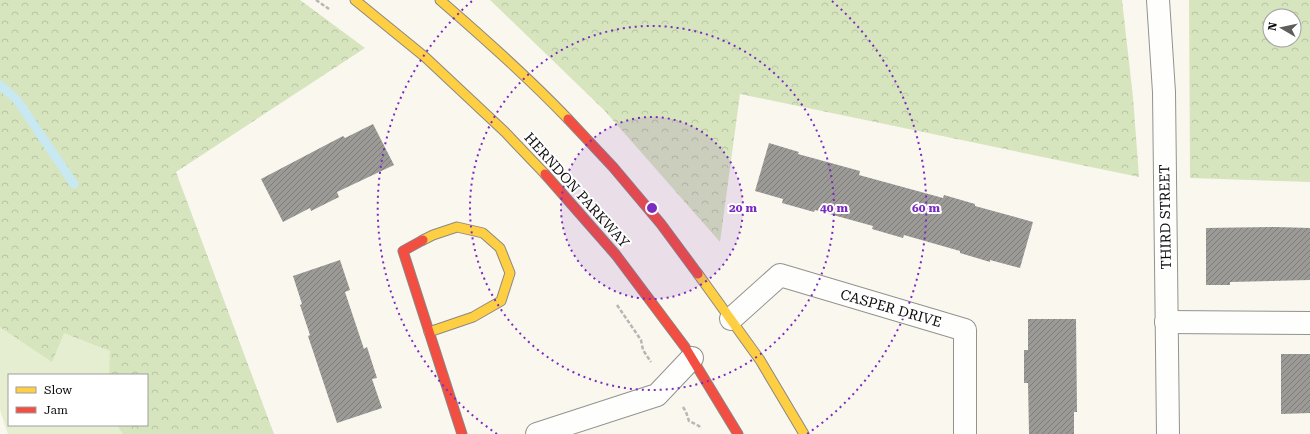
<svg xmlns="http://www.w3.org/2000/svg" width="1310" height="434" viewBox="0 0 1310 434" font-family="'Roboto Serif',serif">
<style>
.forest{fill:url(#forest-crowns);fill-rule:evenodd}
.park{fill:#e5eed0}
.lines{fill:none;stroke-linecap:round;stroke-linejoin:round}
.stream{stroke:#c8e8f2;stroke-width:9}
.building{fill:url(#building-hatch)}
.street-casing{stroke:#93928e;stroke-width:24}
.slow-casing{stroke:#8a8885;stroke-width:11}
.jam-casing{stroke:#8a8885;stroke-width:11}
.path{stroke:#b7b6b5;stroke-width:2.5;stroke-dasharray:4 2;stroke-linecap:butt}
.street{stroke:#fefefd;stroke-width:22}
.slow{stroke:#ffcf43;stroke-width:9}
.jam{stroke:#f24e42;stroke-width:9}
.ring{fill:none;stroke:#7b2cbf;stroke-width:2;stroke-dasharray:2 4}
.labels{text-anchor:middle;stroke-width:4;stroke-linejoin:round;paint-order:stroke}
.street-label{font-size:14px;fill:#0c0c0c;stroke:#fff}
.centre{fill:#7b2cbf;stroke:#fff;stroke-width:2}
.ring-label{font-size:12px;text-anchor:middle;font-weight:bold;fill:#7b2cbf;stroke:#fff;stroke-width:4;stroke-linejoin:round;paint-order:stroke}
</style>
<defs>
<pattern id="forest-crowns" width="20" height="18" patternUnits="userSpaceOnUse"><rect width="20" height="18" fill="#d7e5be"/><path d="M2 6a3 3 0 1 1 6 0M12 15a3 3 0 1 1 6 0" fill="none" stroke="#b7c3a2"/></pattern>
<pattern id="building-hatch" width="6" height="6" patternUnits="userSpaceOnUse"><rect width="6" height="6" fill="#9c9a96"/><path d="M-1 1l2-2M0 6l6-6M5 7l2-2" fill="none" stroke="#7e7c79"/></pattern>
</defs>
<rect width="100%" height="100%" fill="#faf7ef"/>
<g class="forest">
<path d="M 0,0 L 300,0 L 365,48 L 176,172 L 274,434 L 34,434 L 28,425 L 147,425 L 147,375 L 9,375 L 0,399 Z"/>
<path d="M 490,0 L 1122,0 L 1133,97 L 1139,177 L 740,94 L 720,242 L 604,110 Z"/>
<path d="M 1189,0 L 1310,0 L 1310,182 L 1190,178 ZM 1270,16 L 1294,16 L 1294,40 L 1270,40 Z"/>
</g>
<path class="park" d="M 0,327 L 52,362 L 64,333 L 110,351 L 109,375 L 9,375 L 9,425 L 117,425 L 123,434 L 8,434 L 0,410 Z"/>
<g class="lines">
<path class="stream" d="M 0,85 L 17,100 L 74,184"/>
</g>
<g class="building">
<path d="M 373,124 L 394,165 L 337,192 L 339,197 L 311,211 L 310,208 L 283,222 L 261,179 L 343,136 L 345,138 Z"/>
<path d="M 769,143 L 799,152 L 798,154 L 860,171 L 859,175 L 943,198 L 944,195 L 975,204 L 975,206 L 1033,222 L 1020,268 L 990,260 L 990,262 L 960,253 L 960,251 L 904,235 L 903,238 L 872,229 L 873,226 L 815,210 L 814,212 L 782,203 L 783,199 L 755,191 Z"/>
<path d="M 1276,227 L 1310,228 L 1310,280 L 1230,282 L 1230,285 L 1206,285 L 1206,228 Z"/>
<path d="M 340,260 L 350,290 L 345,292 L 364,349 L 367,347 L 377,378 L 372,379 L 382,408 L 337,423 L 308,336 L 310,335 L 300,305 L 302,304 L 293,276 Z"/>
<path d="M 1028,319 L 1076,319 L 1077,412 L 1074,412 L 1074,434 L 1029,434 L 1028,383 L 1024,383 L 1024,350 L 1028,350 Z"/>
<path d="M 1281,354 L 1310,354 L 1310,413 L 1281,414 Z"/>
</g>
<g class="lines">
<defs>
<g id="street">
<path d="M 1158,0 L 1164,92 L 1168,434"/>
<path d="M 731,319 L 780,275 L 965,330 L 965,434"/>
<path d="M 1166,322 L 1310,323"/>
<path d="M 537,434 L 657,395 L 692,358"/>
</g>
<g id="slow">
<path d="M 355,0 L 425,57 L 505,132 L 545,174"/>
<path d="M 440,0 C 484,38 528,77 568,119"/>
<path d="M 423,240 L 433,235 L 457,227 L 483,233 L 500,248 L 510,273 L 501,301 L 473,317 L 429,332"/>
<path d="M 698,274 L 760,360 L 804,434"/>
</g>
<g id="jam">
<path d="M 568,119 L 613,167 L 661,224 L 698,274"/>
<path d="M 545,174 L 616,255 L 685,347 L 738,434"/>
<path d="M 423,240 L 403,251 L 462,434"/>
</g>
</defs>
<use href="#street" class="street-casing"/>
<use href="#slow" class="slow-casing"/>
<use href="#jam" class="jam-casing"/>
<g class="path">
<path d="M 316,0 L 329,9"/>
<path d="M 617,305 L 641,340 L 643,350 L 651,362"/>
<path d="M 683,407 L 686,412 L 689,421 L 699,426 L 701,429"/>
</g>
<use href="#street" class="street"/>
<use href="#slow" class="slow"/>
<use href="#jam" class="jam"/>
</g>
<circle cx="652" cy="208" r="91" fill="#7b2cbf" fill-opacity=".12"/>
<g class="ring">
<circle cx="652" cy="208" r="91"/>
<circle cx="652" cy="208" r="182"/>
<path d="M497 434A274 274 0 0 1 472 1M832 1A274 274 0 0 1 807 434"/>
</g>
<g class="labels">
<g class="street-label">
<text transform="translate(577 190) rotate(48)" y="5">HERNDON PARKWAY</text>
<text transform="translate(1165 217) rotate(-91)" y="5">THIRD STREET</text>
<text transform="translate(891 308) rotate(16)" y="5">CASPER DRIVE</text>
</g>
</g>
<circle cx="652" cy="208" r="6" class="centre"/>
<g class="ring-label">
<text x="743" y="212">20 m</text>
<text x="834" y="212">40 m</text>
<text x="926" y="212">60 m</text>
</g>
<rect x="8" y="374" width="140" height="52" fill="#ffffff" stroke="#9e9e9e"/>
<rect x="16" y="387" width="20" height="6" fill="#ffcf43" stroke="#9e9e9e"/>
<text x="44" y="394" font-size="12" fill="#0c0c0c">Slow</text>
<rect x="16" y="407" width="20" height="6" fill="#f24e42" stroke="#9e9e9e"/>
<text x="44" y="414" font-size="12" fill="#0c0c0c">Jam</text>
<g transform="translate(1282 28) rotate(279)"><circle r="19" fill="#ffffff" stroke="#9e9e9e"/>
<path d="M0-3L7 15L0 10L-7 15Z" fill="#5f5e5b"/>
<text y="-6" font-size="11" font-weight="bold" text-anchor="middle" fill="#0c0c0c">N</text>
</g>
</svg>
